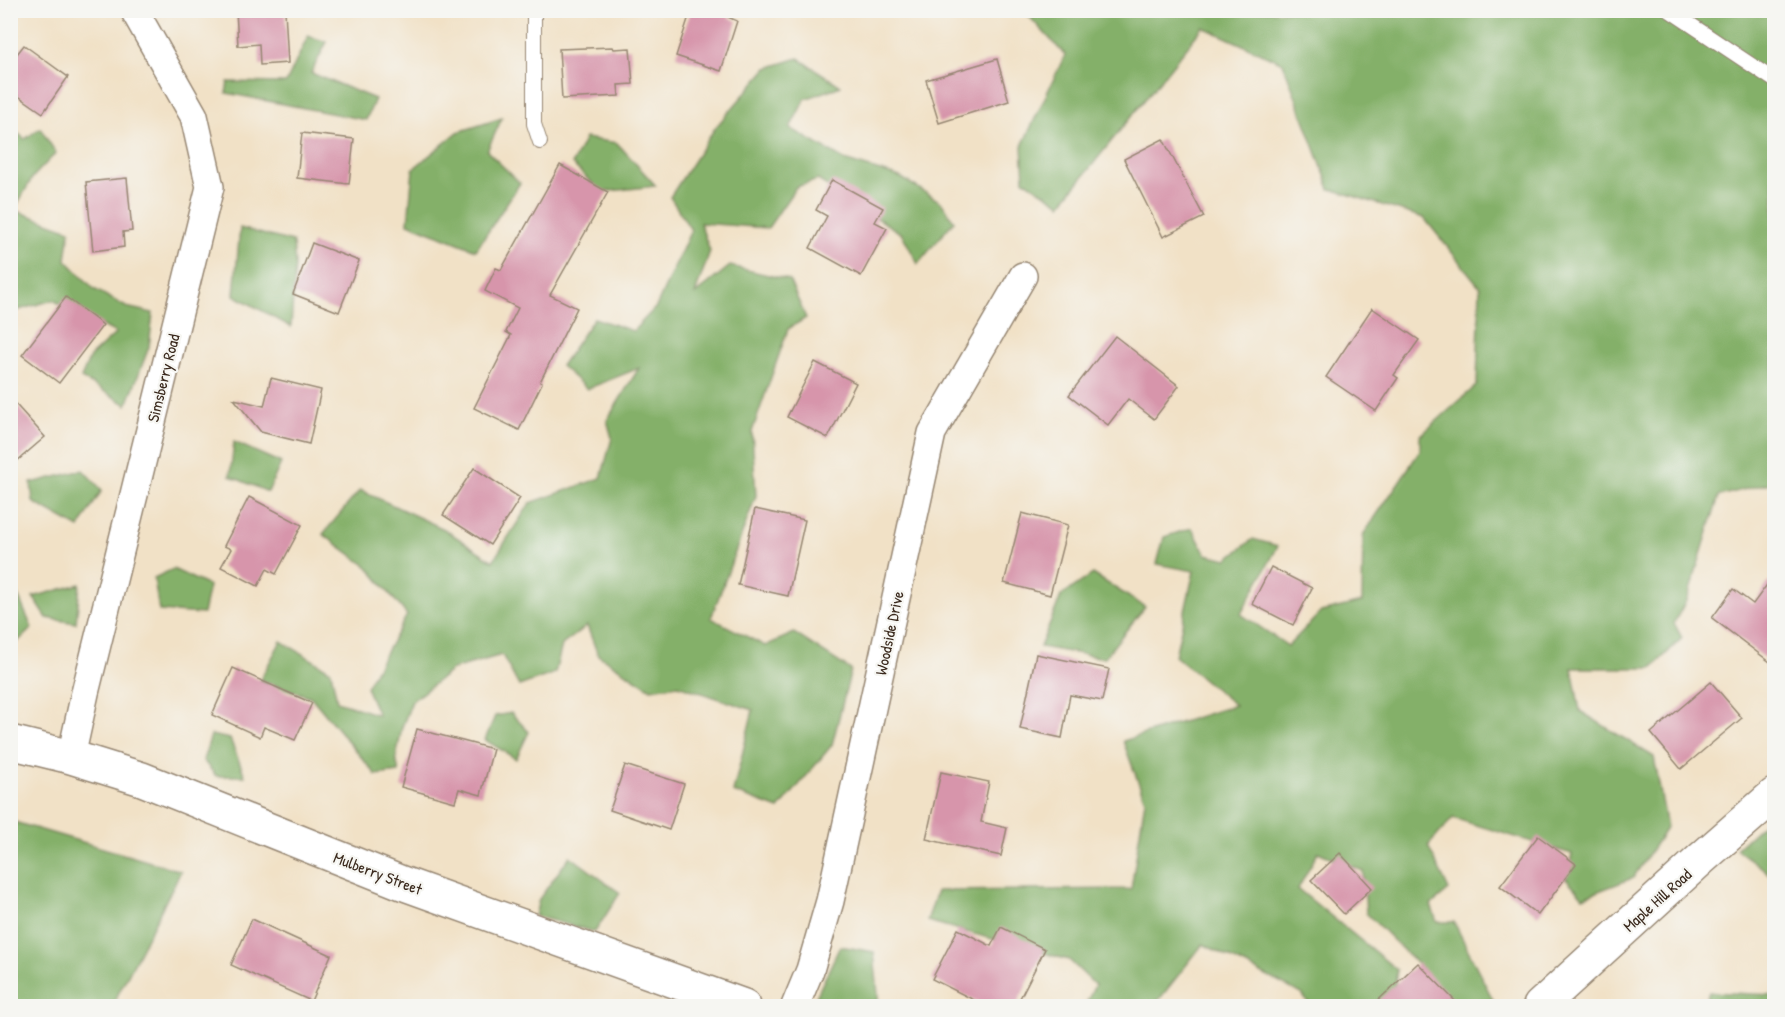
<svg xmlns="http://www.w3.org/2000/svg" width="1785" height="1017" viewBox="0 0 1785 1017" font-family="'Patrick Hand',sans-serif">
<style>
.forest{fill:#84b069;stroke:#606d44;stroke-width:1.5}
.building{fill:#d795ab}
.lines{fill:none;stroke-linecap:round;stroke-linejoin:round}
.service-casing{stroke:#968672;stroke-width:16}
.minor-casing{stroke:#968672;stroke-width:30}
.tertiary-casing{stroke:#968672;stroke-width:36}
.service{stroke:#fff;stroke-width:14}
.minor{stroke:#fff;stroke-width:27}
.tertiary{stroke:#fff;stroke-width:33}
.labels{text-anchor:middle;stroke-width:4.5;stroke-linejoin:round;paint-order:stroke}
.street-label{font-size:16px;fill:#3b2a1e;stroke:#f6f6f2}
</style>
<rect width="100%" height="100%" fill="#f6f6f2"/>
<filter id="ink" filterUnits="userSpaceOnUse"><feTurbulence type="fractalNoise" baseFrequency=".0167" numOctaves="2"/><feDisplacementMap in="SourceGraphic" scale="12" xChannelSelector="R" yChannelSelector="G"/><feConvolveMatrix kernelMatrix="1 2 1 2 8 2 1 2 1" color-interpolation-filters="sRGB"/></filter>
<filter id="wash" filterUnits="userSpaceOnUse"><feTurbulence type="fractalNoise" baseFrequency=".008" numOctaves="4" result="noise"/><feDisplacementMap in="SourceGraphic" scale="24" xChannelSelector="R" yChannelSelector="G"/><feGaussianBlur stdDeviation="1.35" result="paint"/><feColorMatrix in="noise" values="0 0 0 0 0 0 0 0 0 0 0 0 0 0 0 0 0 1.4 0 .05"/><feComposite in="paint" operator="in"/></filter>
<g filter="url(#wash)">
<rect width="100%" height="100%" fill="#f1e1c6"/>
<g class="forest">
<path d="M 1024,11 L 1774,11 L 1774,482 L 1719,496 L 1688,597 L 1674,623 L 1682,638 L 1652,668 L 1572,668 L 1580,711 L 1654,757 L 1667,827 L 1633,878 L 1583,897 L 1566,878 L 1572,854 L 1453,818 L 1428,846 L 1449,890 L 1431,905 L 1437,922 L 1454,922 L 1496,1006 L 1459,1006 L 1366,913 L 1363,871 L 1318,852 L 1298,889 L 1397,970 L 1391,1006 L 1310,1006 L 1302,994 L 1203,944 L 1154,1006 L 1085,1006 L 1095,985 L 1069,960 L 927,921 L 937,891 L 1131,889 L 1145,800 L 1123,741 L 1235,705 L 1175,656 L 1194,571 L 1157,564 L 1164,537 L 1192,528 L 1206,554 L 1227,559 L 1253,539 L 1278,546 L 1241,614 L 1288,646 L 1321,612 L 1362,602 L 1363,535 L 1420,451 L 1420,436 L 1477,385 L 1480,287 L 1424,218 L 1330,189 L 1283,63 L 1203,27 L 1061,204 L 1024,180 L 1022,146 L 1065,55 Z"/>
<path d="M 308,36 L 327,42 L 311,73 L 375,99 L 366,120 L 226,93 L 228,82 L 286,83 Z"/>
<path d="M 798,58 L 841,86 L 805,99 L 790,128 L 844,160 L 900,177 L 941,202 L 954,221 L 918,264 L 902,234 L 818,180 L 796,187 L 768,228 L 700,223 L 710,251 L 695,294 L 730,266 L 789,280 L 806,318 L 788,329 L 752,432 L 756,496 L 711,618 L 765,646 L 794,633 L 851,670 L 832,745 L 779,809 L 733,792 L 753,710 L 678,685 L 651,689 L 598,655 L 587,626 L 562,645 L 555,673 L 519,686 L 502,655 L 453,669 L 412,701 L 402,727 L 396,758 L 399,772 L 376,775 L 311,697 L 260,680 L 281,641 L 331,671 L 337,701 L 378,715 L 366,687 L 407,615 L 368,567 L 323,534 L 360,490 L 444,529 L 493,561 L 530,503 L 601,478 L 612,438 L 607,420 L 639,368 L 587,389 L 561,366 L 594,318 L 633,331 L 656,307 L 691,230 L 670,197 L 715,128 L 767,68 Z"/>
<path d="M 502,118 L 487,151 L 520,183 L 476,250 L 408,223 L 413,169 L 458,132 Z"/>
<path d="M 11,128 L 25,139 L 40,128 L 56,153 L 33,177 L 14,210 L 70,230 L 66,260 L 94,289 L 126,307 L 153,313 L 149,347 L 127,405 L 81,378 L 90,357 L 116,333 L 53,300 L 15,311 L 11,316 Z"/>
<path d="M 585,138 L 617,143 L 656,186 L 602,192 L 572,164 Z"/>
<path d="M 240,228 L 293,242 L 295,265 L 291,327 L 234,295 Z"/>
<path d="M 234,442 L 281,463 L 268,492 L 230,476 Z"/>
<path d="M 83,470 L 102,490 L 79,528 L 33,502 L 31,483 Z"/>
<path d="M 173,569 L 209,586 L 203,614 L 159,611 L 154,578 Z"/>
<path d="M 1093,574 L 1145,607 L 1104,658 L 1040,647 L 1061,596 Z"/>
<path d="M 10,577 L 32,628 L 11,648 L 10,648 Z"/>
<path d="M 80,584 L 76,623 L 47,618 L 33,597 Z"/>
<path d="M 511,713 L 529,732 L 516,759 L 485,740 L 495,716 Z"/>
<path d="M 211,735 L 230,739 L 245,776 L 216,776 L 203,760 Z"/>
<path d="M 1774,814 L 1774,881 L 1765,870 L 1736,849 Z"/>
<path d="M 11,821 L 181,871 L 112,1006 L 11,1006 Z"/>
<path d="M 570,856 L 620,893 L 595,932 L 535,916 L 539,899 Z"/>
<path d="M 840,946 L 874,952 L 879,1006 L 825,1006 L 816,997 Z"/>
<path d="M 1709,992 L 1774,995 L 1774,1006 L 1703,1006 Z"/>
</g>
<g id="blocks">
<g class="building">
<path d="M 236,10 L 285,10 L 288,63 L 260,65 L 259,44 L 238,46 Z"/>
<path d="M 691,10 L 731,10 L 728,17 L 737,21 L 721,71 L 676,56 Z"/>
<path d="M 24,45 L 68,77 L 43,113 L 10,90 L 10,63 Z"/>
<path d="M 613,47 L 614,49 L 630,48 L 633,84 L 618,85 L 619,96 L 562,99 L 559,49 Z"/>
<path d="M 997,59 L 1009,101 L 939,123 L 926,80 Z"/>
<path d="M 302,133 L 354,139 L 349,184 L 297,178 Z"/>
<path d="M 1163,139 L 1204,217 L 1163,237 L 1124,159 Z"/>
<path d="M 560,165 L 608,192 L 550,295 L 577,308 L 540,382 L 542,383 L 519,430 L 474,408 L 511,335 L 506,332 L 518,308 L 485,291 L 496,268 L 501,270 Z"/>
<path d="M 127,178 L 132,231 L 123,232 L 124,247 L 93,251 L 86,182 Z"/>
<path d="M 832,180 L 883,208 L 875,222 L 887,228 L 861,276 L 810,248 L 827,216 L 816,210 Z"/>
<path d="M 312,243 L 359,261 L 339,312 L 293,294 Z"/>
<path d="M 66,297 L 103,325 L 59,383 L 22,355 Z"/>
<path d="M 1372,308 L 1419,340 L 1394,375 L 1398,378 L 1376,411 L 1326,377 Z"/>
<path d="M 1115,336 L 1179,386 L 1154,419 L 1128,399 L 1108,425 L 1069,395 Z"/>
<path d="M 815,362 L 856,383 L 828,438 L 787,417 Z"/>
<path d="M 271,378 L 321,390 L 309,444 L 261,432 L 234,399 L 264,406 Z"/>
<path d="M 10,398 L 45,437 L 10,467 Z"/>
<path d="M 474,468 L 520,498 L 490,545 L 443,515 Z"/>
<path d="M 249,497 L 302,525 L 276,574 L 267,569 L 258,586 L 221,567 L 231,549 L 224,546 Z"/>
<path d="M 755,509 L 805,520 L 788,596 L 738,585 Z"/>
<path d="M 1022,513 L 1068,525 L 1050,595 L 1004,583 Z"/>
<path d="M 1271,567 L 1312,588 L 1293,625 L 1252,604 Z"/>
<path d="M 1774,575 L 1774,665 L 1712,618 L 1733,589 L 1753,604 Z"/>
<path d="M 1036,654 L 1109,669 L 1102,701 L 1070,695 L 1062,738 L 1020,729 Z"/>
<path d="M 233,668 L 312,703 L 295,740 L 264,727 L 260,737 L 212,715 Z"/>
<path d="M 1711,682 L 1742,718 L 1681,769 L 1651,733 Z"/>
<path d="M 417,729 L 493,749 L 481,795 L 459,789 L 455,802 L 401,787 Z"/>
<path d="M 625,765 L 684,784 L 669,830 L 610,810 Z"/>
<path d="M 941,772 L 989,782 L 981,822 L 1007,828 L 1001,856 L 926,839 Z"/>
<path d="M 1538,836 L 1576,864 L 1538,915 L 1500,886 Z"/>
<path d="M 1340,853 L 1372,888 L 1344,914 L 1311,880 Z"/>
<path d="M 252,919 L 331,955 L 311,1001 L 231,965 Z"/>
<path d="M 1001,927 L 1045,949 L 1016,1006 L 986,1006 L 932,979 L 958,929 L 991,946 Z"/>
<path d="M 1418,963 L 1460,1006 L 1372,1006 Z"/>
</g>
</g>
</g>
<g filter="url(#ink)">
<use href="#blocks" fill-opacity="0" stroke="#968672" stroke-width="1.5"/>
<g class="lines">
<defs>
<g id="service">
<path d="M 534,10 L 534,124 L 540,142"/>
<path d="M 1669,10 L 1774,80"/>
</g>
<g id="minor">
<path d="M 71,757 L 85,693 L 210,187 L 194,116 L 134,10"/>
<path d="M 795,1006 L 810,970 L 830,901 L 932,433 L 1023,276"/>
</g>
<g id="tertiary">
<path d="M 10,742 L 71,757 L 142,779 L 402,883 L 744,1006"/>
<path d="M 1540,1006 L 1701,859 L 1774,795"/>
</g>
</defs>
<use href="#service" class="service-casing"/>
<use href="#minor" class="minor-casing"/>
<use href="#tertiary" class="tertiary-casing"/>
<use href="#service" class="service"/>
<use href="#minor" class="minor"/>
<use href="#tertiary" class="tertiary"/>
</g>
</g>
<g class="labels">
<g class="street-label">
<text transform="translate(163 378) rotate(-76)" y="6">Simsberry Road</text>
<text transform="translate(889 633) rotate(-78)" y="6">Woodside Drive</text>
<text transform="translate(378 873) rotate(21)" y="6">Mulberry Street</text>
<text transform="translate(1657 900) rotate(-42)" y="6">Maple Hill Road</text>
</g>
</g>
<rect width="1785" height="1017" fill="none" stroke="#f6f6f2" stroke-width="36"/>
</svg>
